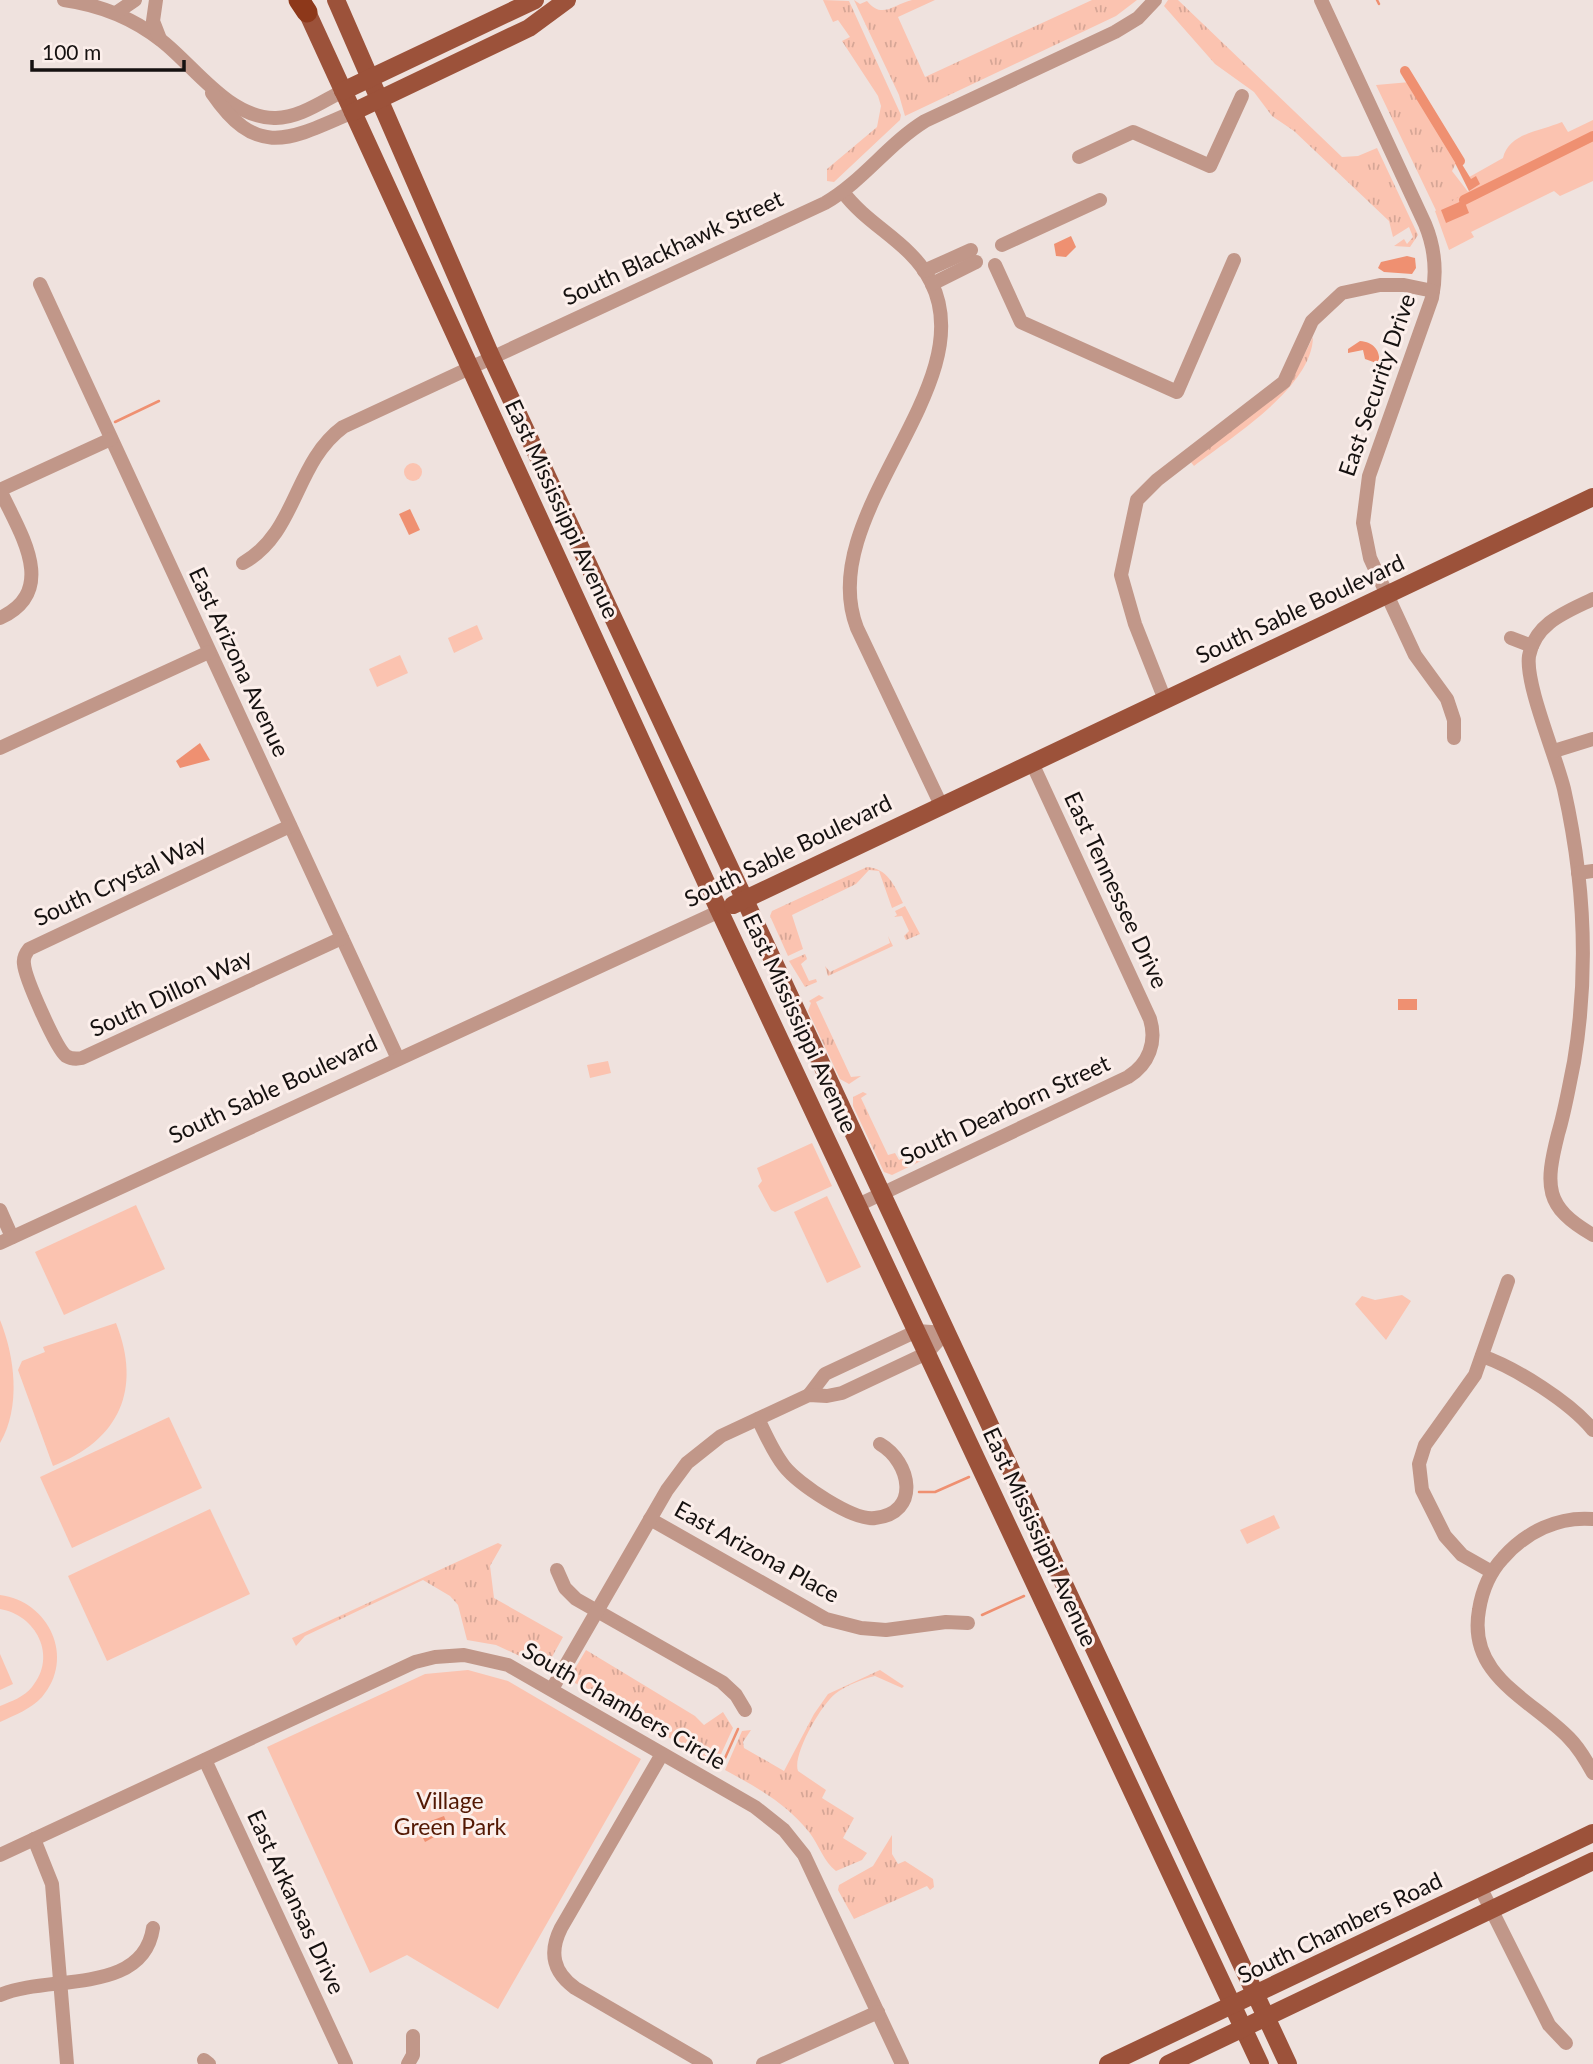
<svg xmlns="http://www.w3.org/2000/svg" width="1593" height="2064" viewBox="0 0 1593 2064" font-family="Lato,sans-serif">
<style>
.grass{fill:url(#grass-tufts)}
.green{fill:#fbc3b0}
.water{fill:#ef9071}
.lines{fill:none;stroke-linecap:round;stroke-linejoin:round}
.stream{stroke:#ef9071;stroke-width:2.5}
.canal{stroke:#ef9071;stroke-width:10}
.minor{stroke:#c19789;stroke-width:14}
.major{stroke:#9c523a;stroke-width:18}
.highway{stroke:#8d381a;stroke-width:21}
.labels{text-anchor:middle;stroke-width:6;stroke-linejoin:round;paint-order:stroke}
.street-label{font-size:23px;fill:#151110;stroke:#fcefeb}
.park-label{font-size:23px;fill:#531803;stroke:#fcefeb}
</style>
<defs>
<pattern id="grass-tufts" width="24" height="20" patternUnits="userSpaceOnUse" patternTransform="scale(1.75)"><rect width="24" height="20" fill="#fbc3b0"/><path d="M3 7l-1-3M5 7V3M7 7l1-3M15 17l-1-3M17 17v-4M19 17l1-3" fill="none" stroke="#d6a696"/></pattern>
</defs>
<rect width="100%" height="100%" fill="#efe2de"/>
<g class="grass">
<path d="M 823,0 L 849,1 L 901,115 L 900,120 L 834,182 L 827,181 L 827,169 L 877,127 L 881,106 L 878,96 L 842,41 L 850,37 L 838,20 L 833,22 Z"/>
<path d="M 854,0 L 860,4 L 867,1 C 882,20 894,4 912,0 C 919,0 928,0 935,0 L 898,17 L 925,77 L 1092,0 L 1137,0 L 1116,16 L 905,116 L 899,95 Z"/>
<path d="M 1168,0 L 1178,0 L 1342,157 L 1358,156 L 1377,148 L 1418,235 L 1410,247 L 1394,246 L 1404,239 L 1407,244 L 1413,237 L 1409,227 L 1393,237 L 1389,221 L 1294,131 L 1272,116 L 1254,92 L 1215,64 L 1164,6 Z"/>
<path d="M 1410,82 L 1457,161 L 1452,171 L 1469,193 L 1443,225 L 1376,85 Z"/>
<path d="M 1313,337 C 1312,388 1231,437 1194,466 L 1190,461 L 1289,385 Z"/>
<path d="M 867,867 C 887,868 895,886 903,903 L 892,908 L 879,871 L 869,870 L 856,884 L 792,915 L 803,949 L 788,956 L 770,916 L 772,911 Z"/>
<path d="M 905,906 L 920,934 L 906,940 L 904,936 L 909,931 L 902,916 L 894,917 L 897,915 L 895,911 Z"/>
<path d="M 888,936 L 893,946 L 828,976 L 825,966 L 830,972 L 890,943 Z"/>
<path d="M 805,954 L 807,959 L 801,964 L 809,981 L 816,979 L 817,982 L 805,987 L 789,961 Z"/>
<path d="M 819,995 L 824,998 L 816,1002 L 851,1077 L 861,1076 L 849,1084 L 840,1079 L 808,1011 L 811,1003 L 809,1001 Z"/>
<path d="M 863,1092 L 867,1094 L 861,1098 L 888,1155 L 895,1153 L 899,1160 L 925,1148 L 927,1154 L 923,1160 L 892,1175 L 884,1172 L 853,1106 L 853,1097 Z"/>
<path d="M 498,1543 L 502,1545 L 490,1566 L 494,1598 L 563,1637 L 548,1664 L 541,1666 L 496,1645 L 467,1640 L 458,1605 L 450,1596 L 423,1580 L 305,1636 L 296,1646 L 292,1638 Z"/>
<path d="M 586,1650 L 695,1716 L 704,1725 L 723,1712 L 733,1728 L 716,1765 L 575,1683 L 574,1670 Z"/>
<path d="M 880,1670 L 904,1686 L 902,1688 L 875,1676 C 862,1679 845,1686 835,1694 C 821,1705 792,1755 798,1771 L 826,1790 L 822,1798 L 854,1818 L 843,1838 L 867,1853 L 862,1860 L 836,1871 C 824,1862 819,1845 809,1832 C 786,1803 756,1787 725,1770 L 742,1731 L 751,1730 L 743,1742 L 744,1748 L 784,1771 L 814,1714 L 828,1694 Z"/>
<path d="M 892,1835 L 892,1854 L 898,1864 L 905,1861 L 933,1879 L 934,1887 L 930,1890 L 927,1886 L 854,1919 L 838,1890 L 839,1885 L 873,1866 Z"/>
</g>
<g class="green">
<path d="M 1593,120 L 1593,181 L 1560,196 L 1554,191 L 1471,232 L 1474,237 L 1449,250 L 1435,211 L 1469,191 L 1464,180 L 1503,158 C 1509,133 1541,131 1562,122 L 1568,132 Z"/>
<circle cx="413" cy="472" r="9"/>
<path d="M 477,625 L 483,639 L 454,653 L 448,638 Z"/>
<path d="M 400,655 L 408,673 L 377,687 L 369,669 Z"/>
<path d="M 608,1061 L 611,1073 L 590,1078 L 587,1065 Z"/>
<path d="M 812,1143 L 832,1186 L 775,1212 L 771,1210 L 758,1186 L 762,1181 L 757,1168 Z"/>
<path d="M 827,1196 L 861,1267 L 827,1283 L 794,1212 Z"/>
<path d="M 136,1205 L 165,1269 L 64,1315 L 35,1252 Z"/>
<path d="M 1402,1295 L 1411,1301 L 1386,1340 L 1355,1304 L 1362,1296 L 1375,1300 Z"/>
<path d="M 0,1320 C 15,1357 21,1407 0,1443 Z"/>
<path d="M 116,1323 C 142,1389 120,1440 53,1466 L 18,1370 L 22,1361 L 45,1352 L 43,1347 Z"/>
<path d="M 169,1417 L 202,1488 L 72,1548 L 40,1477 Z"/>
<path d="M 210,1509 L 250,1594 L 107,1661 L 68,1576 Z"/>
<path d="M 1274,1515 L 1280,1528 L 1247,1544 L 1240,1530 Z"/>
<path d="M 0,1595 C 49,1601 76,1658 42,1697 C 31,1709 15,1715 0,1722 L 0,1706 C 12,1701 24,1697 32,1687 C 58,1656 36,1615 0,1609 Z"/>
<path d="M 0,1654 L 13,1684 L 0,1690 Z"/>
<path d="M 468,1670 L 508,1681 L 641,1759 L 498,2009 L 407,1955 L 370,1973 L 267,1747 L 425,1674 Z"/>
</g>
<g class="water">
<path d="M 1460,161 L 1471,179 L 1476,176 L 1480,184 L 1469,191 L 1455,163 Z"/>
<path d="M 1464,200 L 1469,213 L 1446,223 L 1441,210 Z"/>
<path d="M 1071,236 L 1076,247 L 1066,257 L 1056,256 L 1054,244 Z"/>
<path d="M 1407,256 L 1415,258 L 1416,268 L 1412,274 L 1384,272 L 1378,268 L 1381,262 Z"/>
<path d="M 1360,341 C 1373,342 1381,350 1379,364 L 1365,359 L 1363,350 L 1348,353 L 1348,349 Z"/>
<path d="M 410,509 L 420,530 L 409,535 L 399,514 Z"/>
<path d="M 200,743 L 210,760 L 180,768 L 176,761 Z"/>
<rect x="1398" y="999" width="19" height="11"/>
<path d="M 444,1816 L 449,1829 L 425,1842 L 417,1826 Z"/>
</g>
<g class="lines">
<g class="stream">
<path d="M 1377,0 L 1379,4"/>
<path d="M 115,422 L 159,401"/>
<path d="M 919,1492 L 935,1492 L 969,1477"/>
<path d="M 982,1615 L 1024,1596"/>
<path d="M 721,1767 L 738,1729"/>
</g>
<g class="canal">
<path d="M 1405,71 L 1460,161"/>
<path d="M 1464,200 L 1593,136"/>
</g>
<g class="minor">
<path d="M 64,0 C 100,5 133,18 162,41 C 195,67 228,117 274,118 C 298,119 323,101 343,91"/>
<path d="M 156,0 L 153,21 L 160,39"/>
<path d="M 1321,0 L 1425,224 C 1435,248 1437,273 1432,298 L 1369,476 L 1363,523 L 1370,558 L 1415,655 L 1447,699 L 1454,720 L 1454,738"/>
<path d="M 116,13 L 135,0"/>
<path d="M 212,93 C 257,159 289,140 353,112"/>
<path d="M 1079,157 L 1133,132 L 1210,166 L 1242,96"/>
<path d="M 843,192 C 869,227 911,242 931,282 C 984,386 813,515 857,628 L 941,805"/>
<path d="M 1002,245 L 1100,200"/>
<path d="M 995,265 L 1021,322 L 1177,392 L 1234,260"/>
<path d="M 924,271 L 971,250"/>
<path d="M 40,284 L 398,1059"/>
<path d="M 932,284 L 976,262"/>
<path d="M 243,563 C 297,533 294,463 343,427 L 825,203 C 863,181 888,144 925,121 L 1115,32 L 1138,18 L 1155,0"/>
<path d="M 1593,599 C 1566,612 1535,623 1529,656 C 1525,684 1556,756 1564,789 C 1584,878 1589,972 1574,1062 C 1569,1086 1565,1111 1558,1134 C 1545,1186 1544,1207 1593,1235"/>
<path d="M 0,618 C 60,590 19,532 0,490 L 111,439"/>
<path d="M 1511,638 L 1532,646"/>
<path d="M 1165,700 L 1135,624 L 1121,575 L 1137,500 L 1157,480 L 1284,382 L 1312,321 L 1342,293 L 1380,285 L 1404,285 L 1433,291"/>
<path d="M 0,748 L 209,652"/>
<path d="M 1554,751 L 1593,739"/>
<path d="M 290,826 L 29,949 C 25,954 23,958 24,964 C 25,978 56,1048 66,1056 C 71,1059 77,1059 82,1058 L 342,938"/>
<path d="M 1578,873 L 1593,871"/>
<path d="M 858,1205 L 1128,1077 C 1149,1064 1157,1042 1150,1019 L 1032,763"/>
<path d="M 0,1210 L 12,1237"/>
<path d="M 0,1243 L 720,911"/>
<path d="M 1482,1356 C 1516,1368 1570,1402 1593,1430"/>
<path d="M 809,1395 L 825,1374 L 917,1331 L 945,1333"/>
<path d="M 758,1419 C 766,1435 773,1452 784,1466 C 798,1484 853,1521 875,1518 C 921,1513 911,1462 880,1444"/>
<path d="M 650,1519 L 826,1619 L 861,1628 L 886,1630 L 946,1622 L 968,1623"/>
<path d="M 1593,1519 C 1558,1516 1526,1532 1503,1558 C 1490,1572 1482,1591 1479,1610 C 1467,1676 1531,1699 1569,1738 C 1579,1748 1586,1760 1593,1773"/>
<path d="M 557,1570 L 565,1588 L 576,1599 L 722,1682 L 736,1695 L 745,1710"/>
<path d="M 1492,1572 L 1462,1555 L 1445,1536 L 1422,1490 L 1419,1464 L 1425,1445 L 1475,1375 L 1508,1281"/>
<path d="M 552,1689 L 667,1490 L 687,1463 L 721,1436 L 809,1395 L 827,1396 L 842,1393 L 927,1353 L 945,1333"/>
<path d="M 662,1754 L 561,1928 C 549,1952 553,1972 575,1988 L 706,2064"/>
<path d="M 205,1760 L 346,2064"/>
<path d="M 34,1839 L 52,1884 L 67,2064"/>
<path d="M 0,1855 L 415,1662 L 435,1657 L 464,1655 L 508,1665 L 755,1807 L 784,1830 L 804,1855 L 902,2064"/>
<path d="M 1480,1887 L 1549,2025 L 1566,2043"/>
<path d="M 0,1995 C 48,1974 143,1996 153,1928"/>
<path d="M 204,2060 L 209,2064"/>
<path d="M 408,2064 L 413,2055 L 413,2036"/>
<path d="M 763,2064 L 878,2012"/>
</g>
<g class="major">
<path d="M 336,0 L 491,356 L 1288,2064"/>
<path d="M 302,1 L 711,893 L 1260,2064"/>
<path d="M 343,91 L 535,0"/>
<path d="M 353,112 L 529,28 L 567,0"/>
<path d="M 733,905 L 1593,497"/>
<path d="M 1108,2064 L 1593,1833"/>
<path d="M 1168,2064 L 1593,1861"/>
</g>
<path class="highway" d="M 299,0 L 307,12"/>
</g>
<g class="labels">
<g class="street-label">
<text transform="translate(673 248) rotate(-25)" y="8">South Blackhawk Street</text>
<text transform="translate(1377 385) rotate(-71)" y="8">East Security Drive</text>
<text transform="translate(562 509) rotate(65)" y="8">East Mississippi Avenue</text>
<text transform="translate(1300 609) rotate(-25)" y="8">South Sable Boulevard</text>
<text transform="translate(239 662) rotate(65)" y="8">East Arizona Avenue</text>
<text transform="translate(788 851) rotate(-26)" y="8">South Sable Boulevard</text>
<text transform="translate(120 880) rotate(-25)" y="8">South Crystal Way</text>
<text transform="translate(1116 890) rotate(65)" y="8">East Tennessee Drive</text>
<text transform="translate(171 993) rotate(-25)" y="8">South Dillon Way</text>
<text transform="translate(800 1023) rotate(65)" y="8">East Mississippi Avenue</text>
<text transform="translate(273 1089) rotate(-25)" y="8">South Sable Boulevard</text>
<text transform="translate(1005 1110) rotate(-25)" y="8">South Dearborn Street</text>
<text transform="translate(1040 1537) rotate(65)" y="8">East Mississippi Avenue</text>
<text transform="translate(757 1552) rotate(29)" y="8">East Arizona Place</text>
<text transform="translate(624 1706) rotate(30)" y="8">South Chambers Circle</text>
<text transform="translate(296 1902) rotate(65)" y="8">East Arkansas Drive</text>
<text transform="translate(1340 1928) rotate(-26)" y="8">South Chambers Road</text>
</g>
<g class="park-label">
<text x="450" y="1809">Village<tspan x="450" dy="26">Green Park</tspan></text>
</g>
</g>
<path d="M32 60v10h152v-10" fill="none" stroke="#151110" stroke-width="3.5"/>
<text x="42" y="60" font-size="21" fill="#151110" stroke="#fcefeb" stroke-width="5" paint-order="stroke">100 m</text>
</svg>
